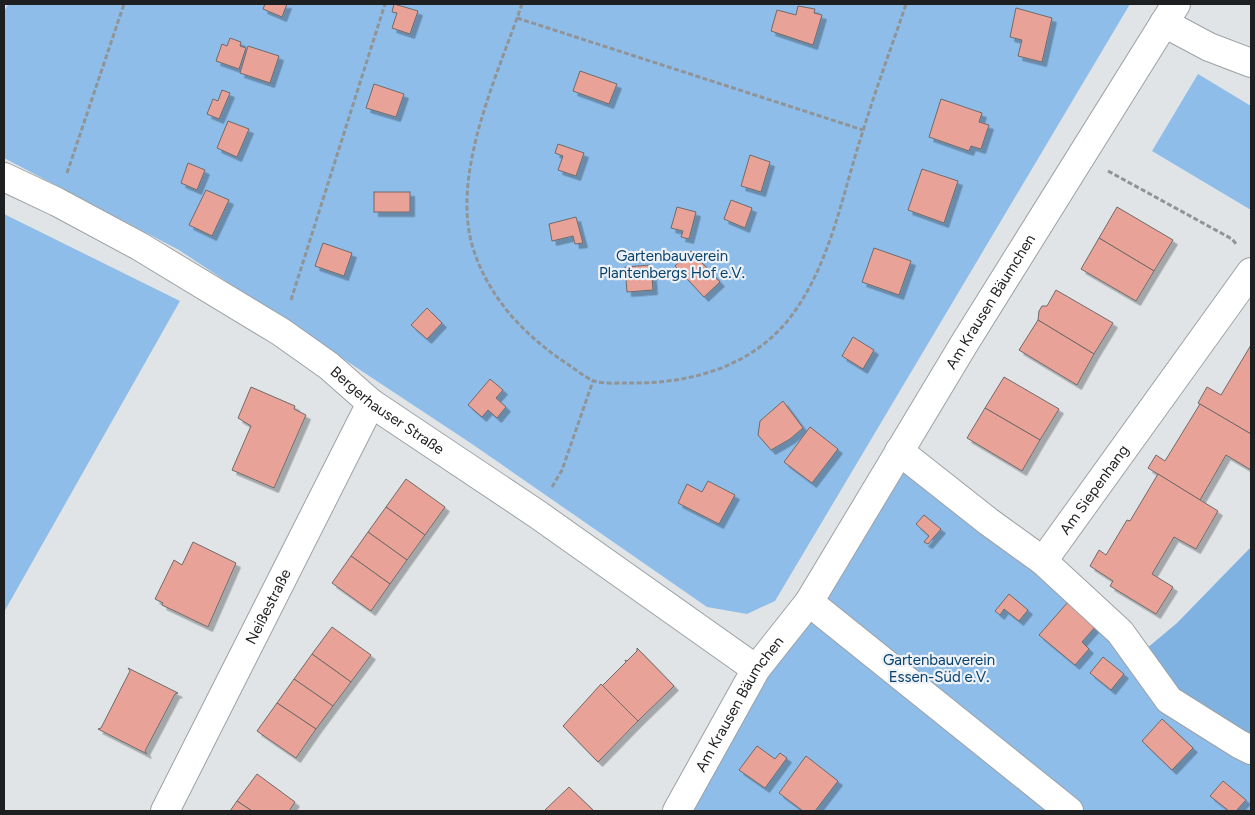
<svg xmlns="http://www.w3.org/2000/svg" width="1255" height="815" viewBox="0 0 1255 815" font-family="Figtree,sans-serif">
<style>
.green{fill:#8ebde9}
.forest{fill:#80b2e1}
.building{fill:#e9a298;stroke:#6f6a69;filter:url(#shadow)}
.lines{fill:none;stroke-linecap:round;stroke-linejoin:round}
.minor-casing{stroke:#9da1a4;stroke-width:30}
.path{stroke:#919497;stroke-width:3;stroke-dasharray:5 2.5;stroke-linecap:butt}
.minor{stroke:#fff;stroke-width:28}
.labels{text-anchor:middle;stroke-width:4.5;stroke-linejoin:round;paint-order:stroke}
.park-label{font-size:15px;fill:#07426e;stroke:#eef1f5}
.street-label{font-size:15px;fill:#1e1f21;stroke:#eef1f5}
</style>
<defs>
<filter id="shadow"><feDropShadow dx="4.5" dy="4.5" stdDeviation="0" flood-color="#0004"/></filter>
</defs>
<rect width="100%" height="100%" fill="#e0e4e7"/>
<g class="green">
<path d="M 8,4 L 1130,4 L 775,601 L 747,614 L 707,607 L 472,444 L 179,250 L 4,158 L 4,12 Z"/>
<path d="M 1198,74 L 1251,106 L 1251,210 L 1152,151 Z"/>
<path d="M 4,214 L 180,301 L 4,612 Z"/>
<path d="M 903,458 L 1251,746 L 1251,811 L 677,811 Z"/>
</g>
<path class="forest" d="M 1251,547 L 1251,746 L 1175,700 L 1140,654 L 1177,623 Z"/>
<g class="building">
<path d="M 265,4 L 287,4 L 282,17 L 263,9 Z"/>
<path d="M 394,4 L 418,11 L 410,34 L 392,28 L 397,13 L 392,12 Z"/>
<path d="M 798,6 L 815,9 L 814,13 L 822,15 L 813,45 L 771,31 L 777,10 L 796,15 Z"/>
<path d="M 1016,8 L 1052,18 L 1042,62 L 1018,56 L 1022,40 L 1010,37 Z"/>
<path d="M 230,38 L 241,42 L 240,46 L 246,48 L 239,69 L 216,61 L 222,44 L 227,46 Z"/>
<path d="M 248,46 L 279,56 L 270,83 L 240,73 Z"/>
<path d="M 580,71 L 617,84 L 609,104 L 573,91 Z"/>
<path d="M 374,84 L 404,94 L 396,117 L 366,108 Z"/>
<path d="M 222,90 L 230,93 L 219,119 L 207,114 L 213,99 L 218,101 Z"/>
<path d="M 941,99 L 982,113 L 979,122 L 989,125 L 981,149 L 971,146 L 969,151 L 929,137 Z"/>
<path d="M 228,121 L 249,129 L 237,157 L 217,148 Z"/>
<path d="M 558,144 L 584,153 L 576,176 L 558,170 L 563,156 L 555,153 Z"/>
<path d="M 750,155 L 770,162 L 761,192 L 741,186 Z"/>
<path d="M 188,163 L 205,170 L 197,190 L 181,183 Z"/>
<path d="M 922,169 L 958,181 L 944,223 L 908,210 Z"/>
<path d="M 206,190 L 229,200 L 212,236 L 189,225 Z"/>
<rect x="374" y="192" width="36" height="20"/>
<path d="M 731,200 L 752,208 L 745,228 L 724,219 Z"/>
<path d="M 677,207 L 696,212 L 689,239 L 681,237 L 683,231 L 671,228 Z"/>
<path d="M 1117,207 L 1173,240 L 1154,271 L 1099,238 Z"/>
<path d="M 576,217 L 583,243 L 575,244 L 573,236 L 552,241 L 549,224 Z"/>
<path d="M 1099,238 L 1154,271 L 1136,301 L 1081,269 Z"/>
<path d="M 323,243 L 352,253 L 344,276 L 315,266 Z"/>
<path d="M 874,248 L 911,261 L 899,295 L 862,282 Z"/>
<path d="M 691,251 L 720,282 L 704,297 L 675,266 Z"/>
<path d="M 651,265 L 653,290 L 627,292 L 625,267 Z"/>
<path d="M 1056,290 L 1113,323 L 1094,354 L 1038,320 L 1039,311 L 1042,306 L 1047,306 Z"/>
<path d="M 427,308 L 442,323 L 427,339 L 411,325 Z"/>
<path d="M 1038,320 L 1094,354 L 1077,385 L 1019,350 Z"/>
<path d="M 853,337 L 874,350 L 863,369 L 842,356 Z"/>
<path d="M 1251,345 L 1251,434 L 1198,403 L 1207,387 L 1221,395 Z"/>
<path d="M 1004,377 L 1059,409 L 1040,440 L 985,408 Z"/>
<path d="M 490,379 L 503,390 L 496,398 L 506,407 L 497,418 L 488,410 L 482,417 L 468,405 Z"/>
<path d="M 251,387 L 295,406 L 294,409 L 306,415 L 274,488 L 232,470 L 251,426 L 238,418 Z"/>
<path d="M 783,401 L 803,428 L 790,439 L 771,450 L 758,435 L 760,421 Z"/>
<path d="M 1200,404 L 1251,434 L 1251,470 L 1226,455 L 1200,500 L 1148,468 L 1156,455 L 1165,461 Z"/>
<path d="M 985,408 L 1040,440 L 1022,471 L 967,438 Z"/>
<path d="M 810,427 L 838,449 L 812,483 L 784,462 Z"/>
<path d="M 1158,474 L 1218,511 L 1196,549 L 1174,537 L 1152,574 L 1173,587 L 1156,614 L 1110,586 L 1113,581 L 1090,566 L 1099,550 L 1106,555 L 1127,520 L 1130,521 Z"/>
<path d="M 406,479 L 445,507 L 425,535 L 386,507 Z"/>
<path d="M 708,481 L 735,495 L 719,524 L 678,503 L 687,484 L 702,492 Z"/>
<path d="M 386,507 L 425,535 L 407,560 L 368,532 Z"/>
<path d="M 924,515 L 941,529 L 928,544 L 924,542 L 929,536 L 916,524 Z"/>
<path d="M 368,532 L 407,560 L 390,584 L 351,556 Z"/>
<path d="M 193,542 L 236,563 L 208,627 L 162,605 L 163,603 L 155,599 L 174,560 L 182,565 Z"/>
<path d="M 351,556 L 390,584 L 371,611 L 332,583 Z"/>
<path d="M 1009,594 L 1028,610 L 1019,621 L 1004,609 L 1000,615 L 995,611 Z"/>
<path d="M 1068,602 L 1096,626 L 1082,642 L 1089,649 L 1075,665 L 1039,635 Z"/>
<path d="M 332,627 L 371,655 L 351,682 L 312,654 Z"/>
<path d="M 637,648 L 674,686 L 638,721 L 602,686 L 626,662 L 625,660 L 627,661 L 637,651 Z"/>
<path d="M 312,654 L 351,682 L 333,706 L 294,679 Z"/>
<path d="M 1103,657 L 1124,674 L 1111,690 L 1090,673 Z"/>
<path d="M 128,668 L 178,693 L 175,694 L 145,751 L 147,754 L 98,729 L 101,728 L 130,671 Z"/>
<path d="M 294,679 L 333,706 L 316,729 L 277,703 Z"/>
<path d="M 601,684 L 638,721 L 598,762 L 563,726 Z"/>
<path d="M 277,703 L 316,729 L 296,758 L 257,731 Z"/>
<path d="M 1162,719 L 1193,748 L 1172,770 L 1142,741 Z"/>
<path d="M 757,746 L 775,759 L 780,753 L 787,758 L 765,788 L 739,770 Z"/>
<path d="M 806,756 L 838,781 L 815,811 L 803,811 L 779,793 Z"/>
<path d="M 257,774 L 295,802 L 289,811 L 252,811 L 237,801 Z"/>
<path d="M 1223,781 L 1246,800 L 1236,811 L 1229,811 L 1210,796 Z"/>
<path d="M 569,787 L 594,811 L 544,811 Z"/>
<path d="M 237,801 L 252,811 L 230,811 Z"/>
</g>
<g class="lines">
<defs>
<g id="minor">
<path d="M 1164,23 L 1209,47 L 1251,63"/>
<path id="s1" d="M 4,177 L 57,202 L 139,246 L 281,332 L 329,366 L 371,403 L 537,514 L 756,669"/>
<path id="s2" d="M 899,451 L 989,522 L 1043,561 L 1251,272"/>
<path d="M 1043,561 L 1120,632 L 1169,700 L 1239,744 L 1251,750"/>
<path d="M 809,602 L 1069,811"/>
<path id="s3" d="M 165,811 L 371,403"/>
<path id="s4" d="M 677,811 L 756,669 L 809,602 L 964,344 L 1176,4"/>
</g>
</defs>
<use href="#minor" class="minor-casing"/>
<g class="path">
<path d="M 522,4 C 498,74 450,174 473,248 C 489,299 526,337 569,365 C 576,370 586,378 594,381 C 604,384 618,383 629,383 C 688,384 750,368 789,319 C 831,265 842,194 863,131 C 876,88 892,46 906,4"/>
<path d="M 517,18 L 863,130"/>
<path d="M 1108,171 L 1232,239 L 1237,245"/>
<path d="M 67,173 L 124,4"/>
<path d="M 291,300 L 385,4"/>
<path d="M 552,487 L 562,470 L 593,381"/>
</g>
<use href="#minor" class="minor"/>
</g>
<g class="labels">
<g class="park-label">
<text x="672" y="261">Gartenbauverein<tspan x="672" dy="17">Plantenbergs Hof e.V.</tspan></text>
<text x="939" y="665">Gartenbauverein<tspan x="939" dy="17">Essen-Süd e.V.</tspan></text>
</g>
<g class="street-label">
<text dy="5" stroke="none"><textPath href="#s4" startOffset="599">Am Krausen Bäumchen</textPath></text>
<text dy="5" stroke="none"><textPath href="#s1" startOffset="450">Bergerhauser Straße</textPath></text>
<text dy="5" stroke="none"><textPath href="#s2" startOffset="269">Am Siepenhang</textPath></text>
<text dy="5" stroke="none"><textPath href="#s3" startOffset="229">Neißestraße</textPath></text>
<text dy="5" stroke="none"><textPath href="#s4" startOffset="124">Am Krausen Bäumchen</textPath></text>
</g>
</g>
<rect width="1255" height="815" fill="none" stroke="#1e1f21" stroke-width="10"/>
</svg>
